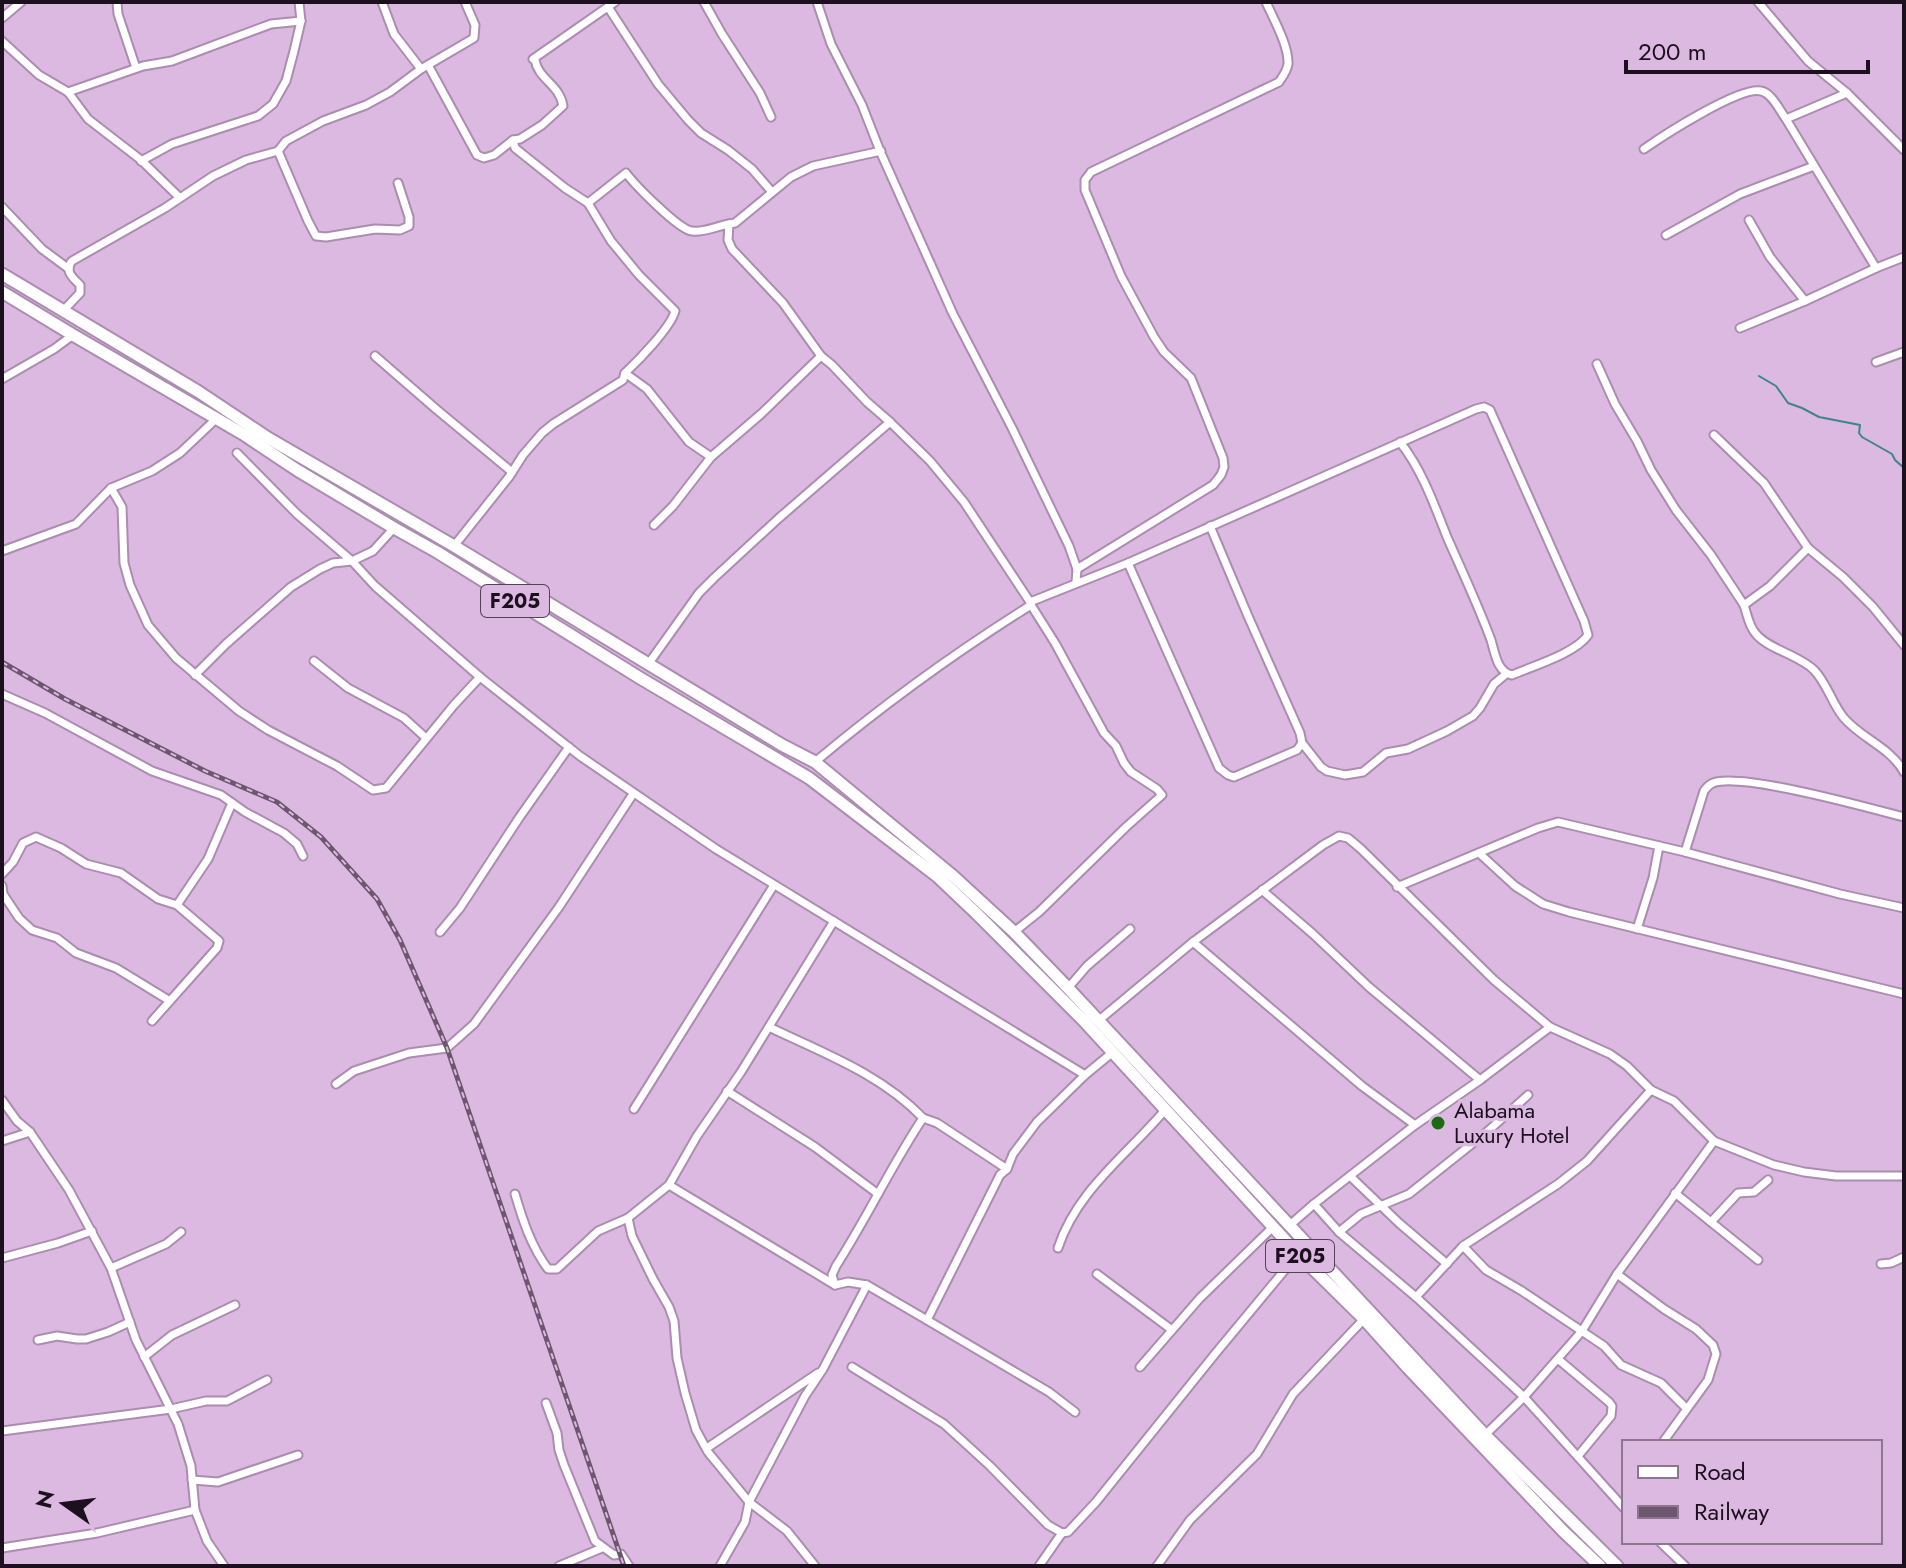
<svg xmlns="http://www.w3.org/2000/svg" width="1906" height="1568" viewBox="0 0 1906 1568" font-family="Jost,sans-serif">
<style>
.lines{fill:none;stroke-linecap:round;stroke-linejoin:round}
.stream{stroke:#40838d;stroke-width:2}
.minor-casing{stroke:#ac8cb1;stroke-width:11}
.primary-casing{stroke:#ac8cb1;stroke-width:15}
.minor{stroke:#fff;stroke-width:7}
.primary{stroke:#fff;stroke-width:11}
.rail-casing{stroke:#6c576f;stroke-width:5}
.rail{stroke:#dbb9e0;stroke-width:2;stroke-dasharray:6;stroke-linecap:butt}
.poi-dot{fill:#1a6b11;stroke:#dbb9e0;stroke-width:3}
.labels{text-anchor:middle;stroke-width:7;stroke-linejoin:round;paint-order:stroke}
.shield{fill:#dbb9e0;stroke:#554358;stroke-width:2}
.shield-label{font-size:20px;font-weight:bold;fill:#1c101e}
.poi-label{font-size:22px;fill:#1c101e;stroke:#dbb9e0;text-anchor:start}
</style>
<rect width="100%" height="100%" fill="#dbb9e0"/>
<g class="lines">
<path class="stream" d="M 1759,376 L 1776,386 L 1788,403 L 1802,408 L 1819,417 L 1860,425 L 1859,433 L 1862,437 L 1892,454 L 1895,460 L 1904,468"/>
<defs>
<g id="minor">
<path d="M 117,2 L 118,14 L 136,68"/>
<path d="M 382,2 L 394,34 L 421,69"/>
<path d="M 704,2 L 722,34 L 760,93 L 771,117"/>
<path d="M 817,2 L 831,44 L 862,105 L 880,151 L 953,314 L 1012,428 L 1069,546 L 1077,569 L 1076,582"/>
<path d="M 1758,2 L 1808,61 L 1847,93 L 1904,150"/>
<path d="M 608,7 L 658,84 L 688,120 L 701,133 L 728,150 L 752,169 L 772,192"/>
<path d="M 2,18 L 21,2"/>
<path d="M 2,41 L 39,75 L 68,92 L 88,119 L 141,160 L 179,197"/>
<path d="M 428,65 L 477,155 L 484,158 L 494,155 L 513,140 L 520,139 L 542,125 L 563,106 C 560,85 538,79 535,60 L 533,59 L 615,2"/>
<path d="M 68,92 L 143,66 L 172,61 L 271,24 L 301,21"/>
<path d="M 513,140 L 515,148 L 565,188 L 588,203 L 611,241 L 639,275 L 675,311 C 671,327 639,360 625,373"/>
<path d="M 1644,149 C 1664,135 1740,86 1761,91 C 1772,93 1780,111 1786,119"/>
<path d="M 278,151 L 308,221 L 316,236 L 326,237 L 375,229 L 400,230 L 409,226 L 409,217 L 398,183"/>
<path d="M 141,161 L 172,144 L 258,116 L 273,104 L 286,81 L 294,51 L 301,21 L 299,2"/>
<path d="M 588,203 L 626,173 C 635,185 679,230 692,231 C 704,233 717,226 729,224"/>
<path d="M 2,207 L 42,249 L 69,269"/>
<path d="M 1749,220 L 1770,257 L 1805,301"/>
<path d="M 1666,235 L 1740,194 L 1814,166"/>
<path d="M 1876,268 L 1904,257"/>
<path d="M 63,311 L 80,293 L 80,285 C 73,278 64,271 72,261 L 165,208 L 213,176 L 246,160 L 278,151 L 286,141 L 323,121 L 366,105 L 390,92 L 421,69 L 474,38 L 475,25 L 465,2"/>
<path d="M 1740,328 L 1805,301 L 1876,268 L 1786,119 L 1847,93"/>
<path d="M 375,356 L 436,409 L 512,472"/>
<path d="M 821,356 L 783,303 L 732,249 L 728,240 L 729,224 L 735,223 L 791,177 L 813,166 L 881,151"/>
<path d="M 1876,362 L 1904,352"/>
<path d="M 1597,364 L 1615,404 L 1637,441 L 1651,470 L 1676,510 L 1711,555 L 1744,605"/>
<path d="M 2,379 L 54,349 L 73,335"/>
<path d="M 217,418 L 180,453 L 152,471 L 111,488 L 122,507 L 124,563 L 130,585 L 148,625 L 176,658 L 239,711 L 268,730 L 337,766 L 373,790 L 386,788 L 454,705 L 480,677 L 375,586 L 352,561 L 373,551 L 394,528"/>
<path d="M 1714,435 L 1764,483 L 1808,548 L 1843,577 L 1873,607 L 1904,645"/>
<path d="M 654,525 L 673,506 L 711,457 L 761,414 L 821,356 L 832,365 L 867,402 L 890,422"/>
<path d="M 454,546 L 509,477 L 523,455 L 542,433 L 553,424 L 623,380 L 625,373 L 647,389 L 689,442 L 711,457"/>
<path d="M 1808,548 L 1770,586 L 1744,605 C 1747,614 1749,627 1756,634 C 1768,649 1799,655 1814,670 C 1827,683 1832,704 1844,718 C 1862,739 1890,747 1904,772"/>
<path d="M 2,551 L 76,524 L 111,488"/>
<path d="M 1128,563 L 1219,768 L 1228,775 L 1234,777 L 1297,750 L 1302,743 L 1300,733 L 1248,616 L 1210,526"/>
<path d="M 1077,569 L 1213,485 L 1221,475 L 1224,467 L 1223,458 L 1191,378 L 1164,352 L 1154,337 L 1121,276 L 1085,190 L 1085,180 L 1091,172 L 1279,82 C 1283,76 1287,71 1288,64 C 1289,46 1273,18 1266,2"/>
<path d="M 314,661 L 348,688 L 404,718 L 426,738"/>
<path d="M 649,663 L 699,593 L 714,578 L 779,518 L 890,422 L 930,461 L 964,502 L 1030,602"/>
<path d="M 195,675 L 226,644 L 291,587 L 320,569 L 333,563 L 352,561 L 297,514 L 237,453"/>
<path d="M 480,677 L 580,756 L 716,849 L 1085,1075"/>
<path d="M 2,694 L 45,713 L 152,771 L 221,795 L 245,812 L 284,833 L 297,844 L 303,856"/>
<path d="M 1302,743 L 1321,767 L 1327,771 L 1345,775 L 1363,772 L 1386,753 L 1408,749 L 1447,731 L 1473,716 L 1480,708 L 1494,684 L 1506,674"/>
<path d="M 815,762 C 883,705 956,652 1031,605 L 1030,602 L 1128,563 L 1476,409 L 1484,407 L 1490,410 L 1584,621 L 1588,635 C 1576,653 1533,666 1512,675 C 1497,672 1495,653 1491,640 C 1478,605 1462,571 1447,537 C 1434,504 1422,470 1400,442"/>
<path d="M 1685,852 L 1704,791 C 1707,787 1708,785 1713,783 C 1741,772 1869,808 1904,817"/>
<path d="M 1479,853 L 1515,886 L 1543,904 L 1569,912 L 1904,994"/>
<path d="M 2,874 L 13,862 L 23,843 L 36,837 L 61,848 L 86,864 L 121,873 L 158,899 L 177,905 L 208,859 L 232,803"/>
<path d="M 2,886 L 3,894 L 19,918 L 32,930 L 57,938 L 76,953 L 116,968 L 170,1001"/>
<path d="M 1397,887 L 1538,828 L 1558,822 L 1685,852 L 1840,894 L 1904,908"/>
<path d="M 1262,890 L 1313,934 L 1369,987 L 1480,1080"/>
<path d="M 1637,929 L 1653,878 L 1659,846"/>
<path d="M 440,932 L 460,908 L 519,818 L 569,747"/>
<path d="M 1014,932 L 1039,912 L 1126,827 L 1162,795 L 1157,789 L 1131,772 L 1124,763 L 1116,746 L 1104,733 L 1055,643 L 1031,605"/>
<path d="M 1193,942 L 1362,1086 L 1415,1125"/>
<path d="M 1068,988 L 1087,966 L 1130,929"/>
<path d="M 152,1021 L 217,948 L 219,941 L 177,905"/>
<path d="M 1098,1021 L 1193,942 L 1323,845 L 1339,836 L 1348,838 L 1361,849 L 1494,980 L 1550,1027 L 1610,1054 L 1627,1066 L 1651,1090 L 1674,1101 L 1714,1141 L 1774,1165 L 1804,1172 L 1836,1176 L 1904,1176"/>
<path d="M 769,1027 C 823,1053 881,1074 923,1118"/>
<path d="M 336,1084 L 354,1071 L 409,1053 L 447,1048 L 474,1024 L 559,907 L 633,794"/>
<path d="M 727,1091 L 815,1147 L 878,1194"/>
<path d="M 2,1100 L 17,1121 L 30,1132 L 69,1190 L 111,1268 L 136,1340 L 178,1424 L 191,1466 L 195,1510 L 207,1541 L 224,1566"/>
<path d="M 634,1109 L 774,885"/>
<path d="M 2,1141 L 30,1132"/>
<path d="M 1351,1177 L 1399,1223 L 1447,1264"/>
<path d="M 669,1185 L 835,1285 L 848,1282 L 867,1285 L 927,1320 L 1000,1175 L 1007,1169 L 1013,1154 L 1037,1122 L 1085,1075 L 1113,1052"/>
<path d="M 1675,1193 L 1758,1260"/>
<path d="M 515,1194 C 523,1221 531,1246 548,1269 L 557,1269 L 598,1231 L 628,1218"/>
<path d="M 1314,1204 L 1415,1125 L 1480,1080 L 1550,1027"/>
<path d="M 1711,1222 L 1738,1193 L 1754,1192 L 1768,1180"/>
<path d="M 1290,1225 L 1314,1204 L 1339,1232 L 1416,1297 L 1524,1397 L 1624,1508"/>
<path d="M 1339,1232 L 1361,1214 L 1409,1194 L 1488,1131 L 1528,1095"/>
<path d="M 1463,1246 L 1486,1270 L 1522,1291 L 1604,1346 L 1621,1365 L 1661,1383 L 1686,1408"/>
<path d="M 1058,1248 C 1077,1190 1127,1155 1165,1110"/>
<path d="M 2,1258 L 58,1243 L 92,1231"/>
<path d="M 1881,1264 L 1891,1263 L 1904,1257"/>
<path d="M 111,1268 L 166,1244 L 181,1232"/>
<path d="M 1097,1274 L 1172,1330"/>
<path d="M 1617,1274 L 1664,1309 L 1696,1329 L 1713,1345 L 1716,1354 L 1708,1380 L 1663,1442"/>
<path d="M 835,1285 L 832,1275 L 836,1266 C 867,1218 891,1166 923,1118 L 937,1123 L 1007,1169"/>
<path d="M 1416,1297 L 1463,1246 L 1558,1184 L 1587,1161 L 1651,1090"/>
<path d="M 927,1320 L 1049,1392 L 1075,1412"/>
<path d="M 38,1340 L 57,1336 L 77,1339 L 86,1339 L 108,1332 L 130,1322"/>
<path d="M 144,1357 L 172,1335 L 235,1305"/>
<path d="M 1559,1360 L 1609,1402 L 1612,1406 L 1611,1416 L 1578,1456"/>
<path d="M 852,1367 L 944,1424 L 990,1466 L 1048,1525 L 1062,1533 L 1068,1532 L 1096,1502 L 1215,1354 L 1298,1254"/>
<path d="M 1140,1367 L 1200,1298 L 1273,1227"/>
<path d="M 546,1403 L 557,1433 L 559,1450 L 564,1465 L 595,1541 L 614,1555 L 621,1554 L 629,1566"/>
<path d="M 2,1431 L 171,1409 L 206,1401 L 227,1401 L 267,1380"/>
<path d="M 1485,1435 L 1524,1397 L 1582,1331 L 1617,1274 L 1714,1141"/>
<path d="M 707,1448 L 818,1373"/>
<path d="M 192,1480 L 218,1482 L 298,1455"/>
<path d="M 1660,1542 L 1685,1566"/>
<path d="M 2,1548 L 97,1533 L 195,1510"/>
<path d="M 559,1566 L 602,1548"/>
<path d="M 720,1566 L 745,1522 L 749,1502 L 805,1396 L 823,1369 L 867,1285"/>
<path d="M 815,1566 L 787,1531 L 749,1502 L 708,1452 L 696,1430 L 685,1393 L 677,1358 L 674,1321 L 669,1307 L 653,1279 L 632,1236 L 628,1218 L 669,1185 L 697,1136 L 741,1072 L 834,921"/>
<path d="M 1039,1566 L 1062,1533"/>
<path d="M 1157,1566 L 1190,1520 L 1257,1454 L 1293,1394 L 1364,1319"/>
</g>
<g id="primary">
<path d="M 2,274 L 199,392 L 268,438 L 454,546 L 782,745 L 815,762 L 953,876 L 1014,932 L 1068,988 L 1485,1435 L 1617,1566"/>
<path d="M 2,292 L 73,335 L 243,434 L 297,470 L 394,528 L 437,552 L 640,678 L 809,778 L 912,857 L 937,876 L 975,912 L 1084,1021 L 1298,1254 L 1364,1319 L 1408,1368 L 1563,1531 L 1600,1566"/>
</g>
</defs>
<use href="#minor" class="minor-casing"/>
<use href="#primary" class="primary-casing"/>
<use href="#minor" class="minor"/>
<use href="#primary" class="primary"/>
<defs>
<path id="rail" d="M 2,662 L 65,699 L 205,771 L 277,802 L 321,837 L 377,899 L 400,940 L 447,1048 L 624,1566"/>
</defs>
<use href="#rail" class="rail-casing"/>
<use href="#rail" class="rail"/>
</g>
<circle class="poi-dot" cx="1438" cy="1123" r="8"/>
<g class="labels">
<g class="shield">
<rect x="481" y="585" width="68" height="32" rx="6"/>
<rect x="1266" y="1240" width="68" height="32" rx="6"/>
</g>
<g class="shield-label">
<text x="515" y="608">F205</text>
<text x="1300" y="1263">F205</text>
</g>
<g class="poi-label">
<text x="1454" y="1118">Alabama<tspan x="1454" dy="25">Luxury Hotel</tspan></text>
</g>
</g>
<rect width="1906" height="1568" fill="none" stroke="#1c101e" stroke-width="8"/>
<rect x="1622" y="1440" width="260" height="104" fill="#dbb9e0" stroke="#8f7592" stroke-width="2"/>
<rect x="1638" y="1466" width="40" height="12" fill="#ffffff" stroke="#8f7592" stroke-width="2"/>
<text x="1694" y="1480" font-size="24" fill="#1c101e">Road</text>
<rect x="1638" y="1506" width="40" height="12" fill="#6c576f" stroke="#8f7592" stroke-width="2"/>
<text x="1694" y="1520" font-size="24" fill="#1c101e">Railway</text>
<g transform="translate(64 1504) rotate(284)" stroke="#dbb9e0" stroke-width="6" paint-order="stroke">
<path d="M0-6L14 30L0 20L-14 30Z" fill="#1c101e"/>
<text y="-12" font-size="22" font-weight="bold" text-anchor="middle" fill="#1c101e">N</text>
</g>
<path d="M1626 60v12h242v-12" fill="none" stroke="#1c101e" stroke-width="4"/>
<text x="1638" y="60" font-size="24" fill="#1c101e" stroke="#dbb9e0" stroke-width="6" paint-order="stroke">200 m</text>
</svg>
